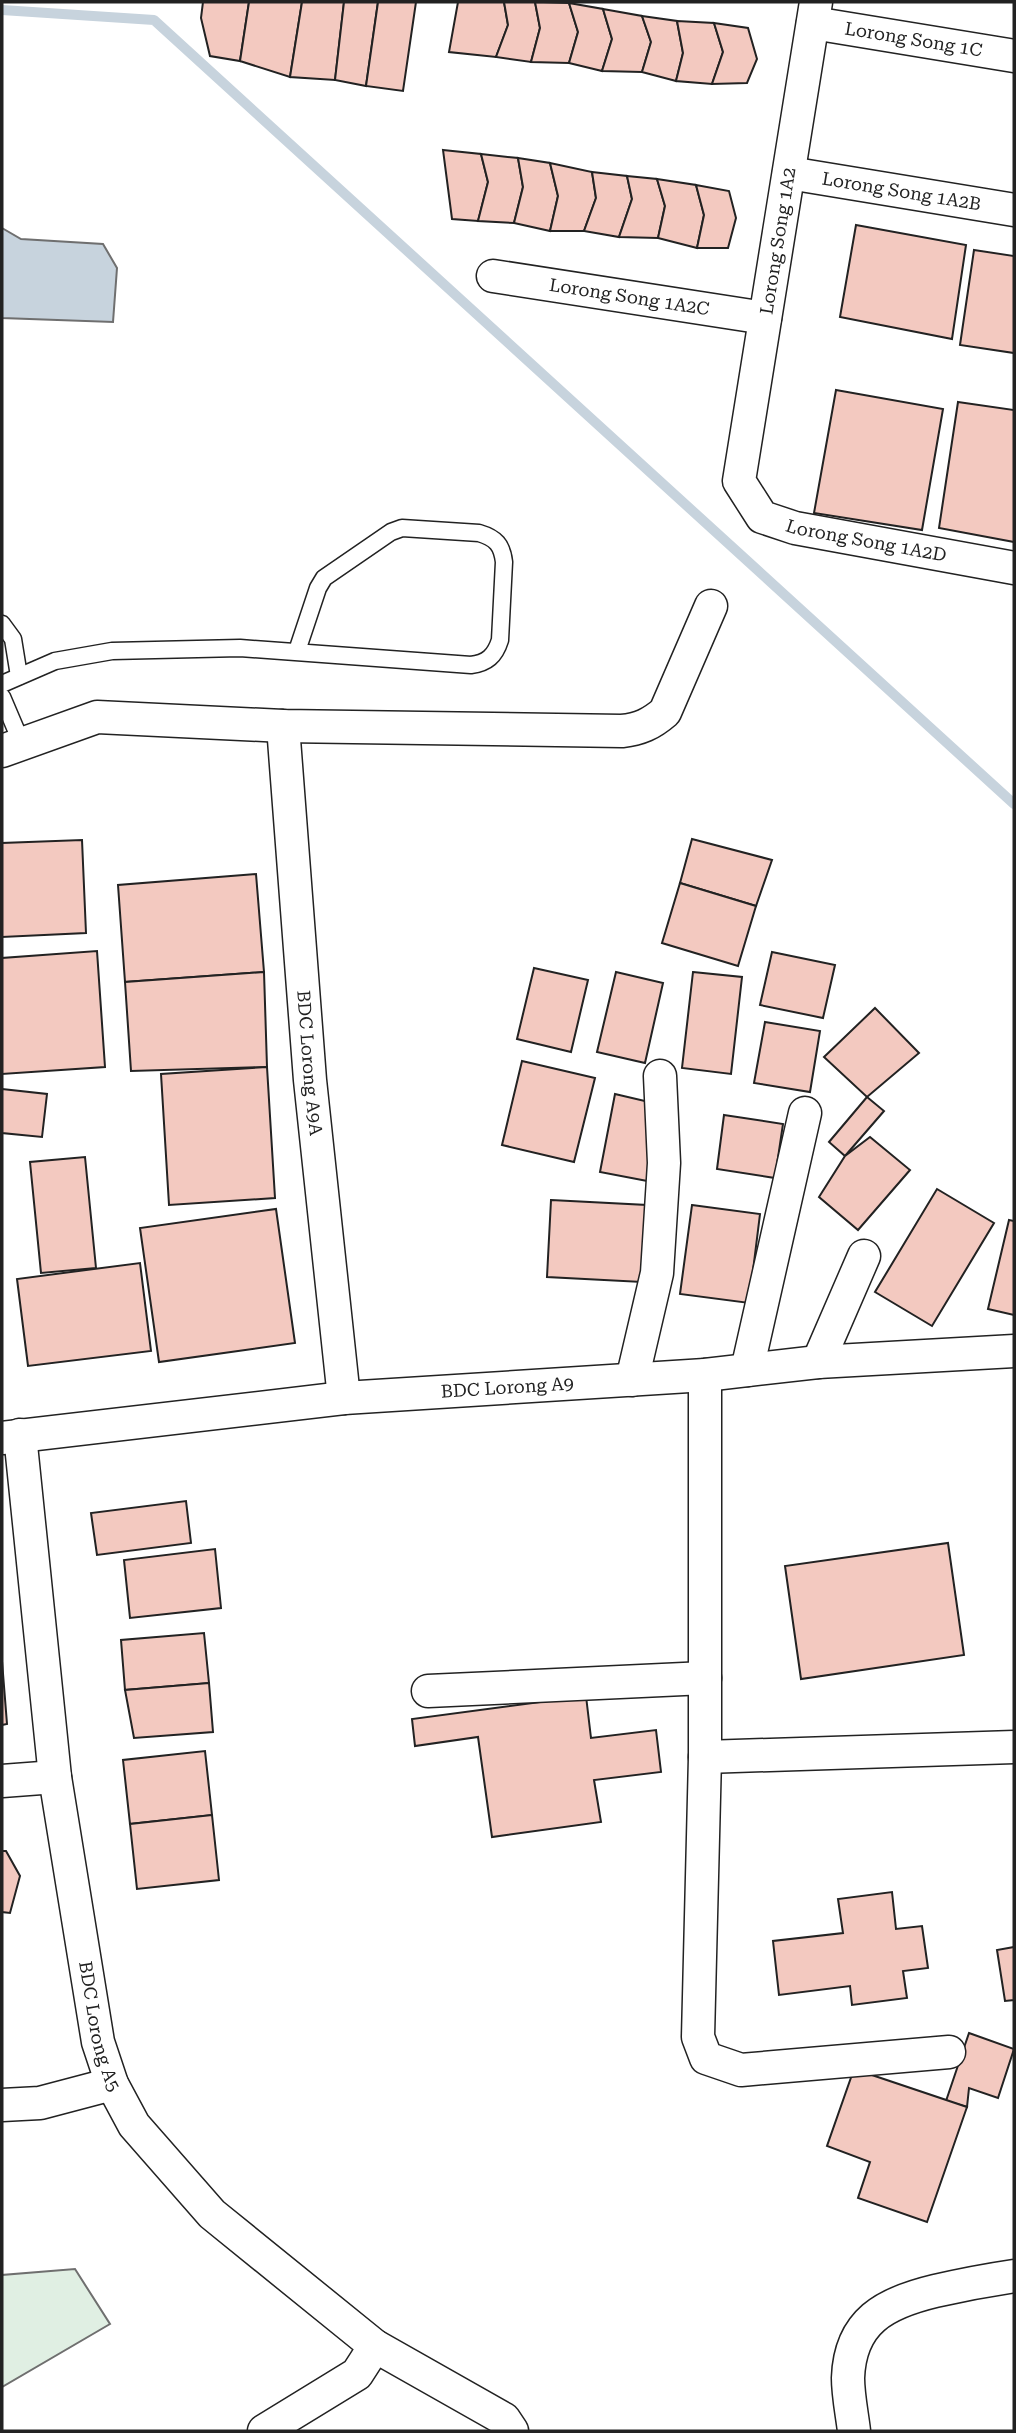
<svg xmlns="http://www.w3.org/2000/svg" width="1016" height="2433" viewBox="0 0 1016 2433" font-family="'Roboto Serif',serif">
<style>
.green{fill:#e0efe3;stroke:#6f6f6f;stroke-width:2}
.water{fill:#c7d3dd;stroke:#6f6f6f;stroke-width:2}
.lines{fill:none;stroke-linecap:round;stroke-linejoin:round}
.stream{stroke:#c7d3dd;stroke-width:10}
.building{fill:#f3c9c0;stroke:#222;stroke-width:2}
.lane-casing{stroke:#222;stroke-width:19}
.street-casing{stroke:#222;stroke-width:35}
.lane{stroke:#fff;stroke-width:16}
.street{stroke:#fff;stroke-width:32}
.labels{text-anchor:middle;stroke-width:5;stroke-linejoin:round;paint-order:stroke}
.street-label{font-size:18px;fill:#222;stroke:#fff}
</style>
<rect width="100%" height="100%" fill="#fff"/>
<path class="green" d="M 75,2269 L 110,2324 L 2,2387 L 2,2275 Z"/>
<path class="water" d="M 2,228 L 21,239 L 103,244 L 117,268 L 113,322 L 2,318 Z"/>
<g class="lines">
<path class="stream" d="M 2,10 L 154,20 L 1014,804"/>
</g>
<g class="building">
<path d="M 203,2 L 249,2 L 240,61 L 210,56 L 201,18 Z"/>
<path d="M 249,2 L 302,2 L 290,77 L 240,61 Z"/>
<path d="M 302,2 L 344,2 L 335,80 L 290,77 Z"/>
<path d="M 344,2 L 378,2 L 366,86 L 335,80 Z"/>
<path d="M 378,2 L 416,2 L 403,91 L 366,86 Z"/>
<path d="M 458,2 L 504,2 L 508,25 L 496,57 L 449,52 Z"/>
<path d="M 504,2 L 535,2 L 540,28 L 531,62 L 496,57 L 508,25 Z"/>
<path d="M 535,2 L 569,3 L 578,32 L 569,63 L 531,62 L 540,28 Z"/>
<path d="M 569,3 L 603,9 L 612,39 L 602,71 L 569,63 L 578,32 Z"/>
<path d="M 603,9 L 642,16 L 651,42 L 642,72 L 602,71 L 612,39 Z"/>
<path d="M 642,16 L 677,21 L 683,53 L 676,81 L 642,72 L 651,42 Z"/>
<path d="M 677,21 L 714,23 L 723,52 L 712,84 L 676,81 L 683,53 Z"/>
<path d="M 714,23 L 748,28 L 757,59 L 747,83 L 712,84 L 723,52 Z"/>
<path d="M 443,150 L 481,154 L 488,182 L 478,221 L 452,219 Z"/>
<path d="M 481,154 L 518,158 L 523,187 L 514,223 L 478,221 L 488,182 Z"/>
<path d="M 518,158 L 550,163 L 558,196 L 550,231 L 514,223 L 523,187 Z"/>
<path d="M 550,163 L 592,172 L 596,198 L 584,231 L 550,231 L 558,196 Z"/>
<path d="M 592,172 L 627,176 L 632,199 L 619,237 L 584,231 L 596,198 Z"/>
<path d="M 627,176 L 657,179 L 665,206 L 658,238 L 619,237 L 632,199 Z"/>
<path d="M 657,179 L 696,185 L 704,215 L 697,248 L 658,238 L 665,206 Z"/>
<path d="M 696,185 L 729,191 L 736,218 L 728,248 L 697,248 L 704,215 Z"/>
<path d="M 856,225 L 966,245 L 952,339 L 840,317 Z"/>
<path d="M 974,250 L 1014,256 L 1014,353 L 960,345 Z"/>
<path d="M 836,390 L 943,409 L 922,530 L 814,513 Z"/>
<path d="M 958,402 L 1014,410 L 1014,542 L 939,528 Z"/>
<path d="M 692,839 L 772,860 L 756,906 L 680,883 Z"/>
<path d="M 82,840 L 86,933 L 2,937 L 2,843 Z"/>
<path d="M 256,874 L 264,972 L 125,982 L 118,885 Z"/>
<path d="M 680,883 L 756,906 L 738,966 L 662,943 Z"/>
<path d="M 97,951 L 105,1067 L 2,1074 L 2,958 Z"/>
<path d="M 772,952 L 835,965 L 823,1018 L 760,1005 Z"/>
<path d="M 534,968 L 588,980 L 571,1052 L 517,1039 Z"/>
<path d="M 264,972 L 267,1067 L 131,1071 L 125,982 Z"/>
<path d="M 616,972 L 663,983 L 645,1063 L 597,1052 Z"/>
<path d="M 693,972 L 742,977 L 731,1074 L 682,1068 Z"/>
<path d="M 875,1008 L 919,1053 L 867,1097 L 824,1057 Z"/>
<path d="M 765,1022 L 820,1031 L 810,1092 L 754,1083 Z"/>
<path d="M 522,1061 L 595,1078 L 574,1162 L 502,1145 Z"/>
<path d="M 267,1067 L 275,1198 L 169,1205 L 161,1074 Z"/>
<path d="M 2,1089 L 47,1094 L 42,1137 L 2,1133 Z"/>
<path d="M 615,1094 L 662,1105 L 663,1184 L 600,1172 Z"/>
<path d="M 867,1097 L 884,1111 L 845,1156 L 829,1142 Z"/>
<path d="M 724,1115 L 783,1124 L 775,1178 L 717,1169 Z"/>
<path d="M 870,1137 L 910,1170 L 858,1230 L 819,1197 L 845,1156 Z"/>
<path d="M 85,1157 L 96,1268 L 41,1273 L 30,1162 Z"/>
<path d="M 937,1189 L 994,1223 L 932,1326 L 875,1292 Z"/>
<path d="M 551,1200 L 647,1205 L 642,1282 L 547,1277 Z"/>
<path d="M 692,1205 L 760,1214 L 749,1303 L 680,1294 Z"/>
<path d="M 276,1209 L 295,1343 L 159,1362 L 140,1228 Z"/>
<path d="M 1009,1220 L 1014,1221 L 1014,1315 L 988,1309 Z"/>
<path d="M 140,1263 L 151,1351 L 28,1366 L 17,1279 Z"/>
<path d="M 186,1501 L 191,1543 L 97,1555 L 91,1513 Z"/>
<path d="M 948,1543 L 964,1655 L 801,1679 L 785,1566 Z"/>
<path d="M 215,1549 L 221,1608 L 130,1618 L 124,1560 Z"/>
<path d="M 204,1633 L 209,1683 L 125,1690 L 121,1640 Z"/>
<path d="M 2,1661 L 7,1724 L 2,1725 Z"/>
<path d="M 209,1683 L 213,1732 L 134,1738 L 125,1690 Z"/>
<path d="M 586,1696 L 591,1738 L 656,1730 L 661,1772 L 594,1780 L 601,1822 L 492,1837 L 478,1737 L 415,1746 L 412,1719 Z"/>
<path d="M 205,1751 L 212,1815 L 130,1824 L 123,1760 Z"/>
<path d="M 212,1815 L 219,1880 L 137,1889 L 130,1824 Z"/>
<path d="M 2,1851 L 6,1851 L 20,1876 L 10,1913 L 2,1912 Z"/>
<path d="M 892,1892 L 896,1929 L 922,1926 L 928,1968 L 903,1971 L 907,1998 L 852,2005 L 850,1986 L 779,1995 L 773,1941 L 843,1933 L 838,1899 Z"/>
<path d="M 1014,1947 L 1014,2000 L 1005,2001 L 997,1950 Z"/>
<path d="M 969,2033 L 1014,2049 L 998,2098 L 969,2088 L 967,2107 L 946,2101 Z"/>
<path d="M 854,2069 L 967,2107 L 927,2222 L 858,2198 L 870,2162 L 827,2146 Z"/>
</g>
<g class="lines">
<defs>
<g id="lane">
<path d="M 2,624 L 13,639 L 19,676"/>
<path d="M 2,684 L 55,661 L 112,651 L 240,648 L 471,665 C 487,663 495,656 500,640 L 504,562 C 502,545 496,538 479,533 L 402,528 L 391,532 L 324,578 L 318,588 L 297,651"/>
<path d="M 2,697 L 22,744"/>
</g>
<g id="street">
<path id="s1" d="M 816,2 L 739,481 L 762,517 L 795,528 L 1014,568"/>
<path id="s2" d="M 813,23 L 1014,56"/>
<path id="s3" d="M 789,173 L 1014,210"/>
<path id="s4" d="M 493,276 L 765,318"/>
<path id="s5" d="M 283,726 L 310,1080 L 344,1398"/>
<path d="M 2,751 L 97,717 L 283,726 L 622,731 C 640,729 651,724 665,712 L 711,606"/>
<path d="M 818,1362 L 864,1256"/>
<path d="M 747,1370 L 805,1113"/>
<path d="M 705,1375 L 705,1757 L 698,2037 L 706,2058 L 741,2070 L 949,2052"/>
<path d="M 632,1380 L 657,1273 L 664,1163 L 660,1076"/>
<path id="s6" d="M 20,1435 L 55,1777 L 98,2042 L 112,2084 L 134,2125 L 212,2214 L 375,2346 L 504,2419 L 512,2431"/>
<path id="s7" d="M 2,1438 L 344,1398 L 705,1375 L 818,1362 L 1014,1351"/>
<path d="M 428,1691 L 705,1678"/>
<path d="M 705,1757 L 1014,1747"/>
<path d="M 2,1781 L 55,1777"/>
<path d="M 2,2105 L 40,2103 L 112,2084"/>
<path d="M 264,2431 L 357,2374 L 375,2346"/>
<path d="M 854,2431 C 852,2414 848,2395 848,2378 C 850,2321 885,2303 935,2291 C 961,2285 987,2280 1014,2276"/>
</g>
</defs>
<use href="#lane" class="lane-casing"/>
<use href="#street" class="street-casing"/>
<use href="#lane" class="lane"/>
<use href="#street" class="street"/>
</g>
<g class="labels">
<g class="street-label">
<text dy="6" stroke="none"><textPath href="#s2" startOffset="102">Lorong Song 1C</textPath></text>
<text dy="6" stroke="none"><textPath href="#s3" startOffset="114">Lorong Song 1A2B</textPath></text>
<text transform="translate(778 241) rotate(-81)" y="6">Lorong Song 1A2</text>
<text dy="6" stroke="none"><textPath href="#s4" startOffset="138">Lorong Song 1A2C</textPath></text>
<text dy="6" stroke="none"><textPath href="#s1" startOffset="635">Lorong Song 1A2D</textPath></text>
<text dy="6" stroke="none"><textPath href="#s5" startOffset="338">BDC Lorong A9A</textPath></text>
<text dy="6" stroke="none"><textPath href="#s7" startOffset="508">BDC Lorong A9</textPath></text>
<text dy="6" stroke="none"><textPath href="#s6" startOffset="597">BDC Lorong A5</textPath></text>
</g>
</g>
<rect width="1016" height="2433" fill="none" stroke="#222222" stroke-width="7"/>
</svg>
